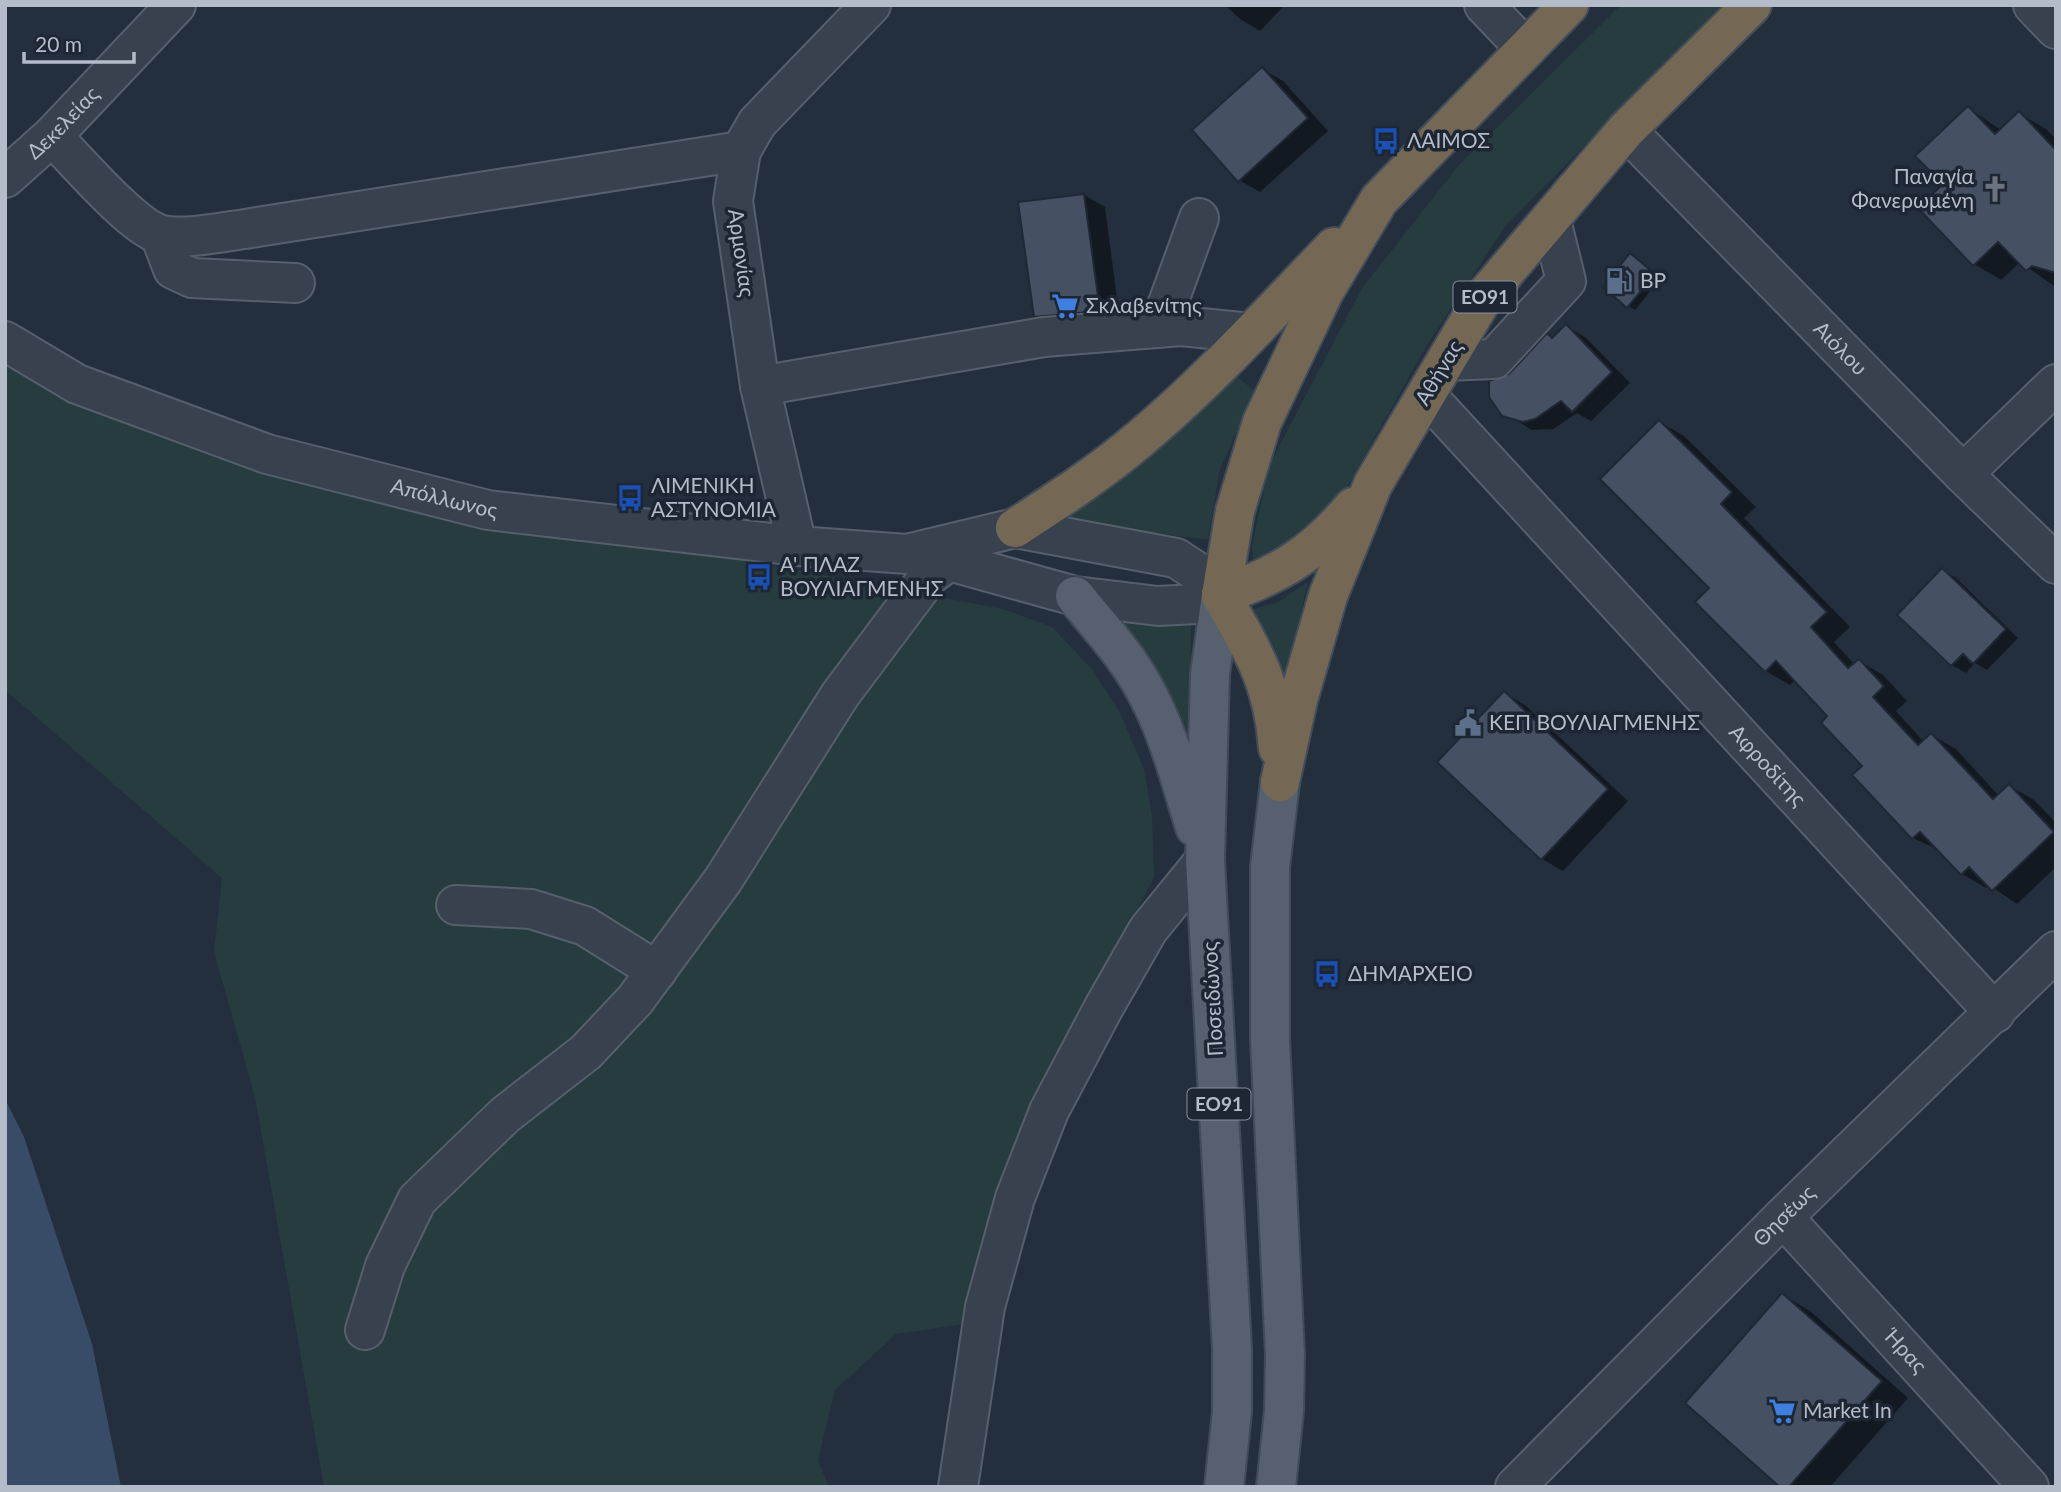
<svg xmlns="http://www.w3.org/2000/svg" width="2061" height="1492" viewBox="0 0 2061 1492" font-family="Lato,sans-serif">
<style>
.green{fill:#263c3f}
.water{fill:#394c67}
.shadow{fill:#0007}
.building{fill:#455162;stroke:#1f2835;stroke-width:2}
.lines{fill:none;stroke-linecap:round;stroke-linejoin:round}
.minor-casing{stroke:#565f6c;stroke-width:42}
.major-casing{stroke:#414a57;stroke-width:42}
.highway-casing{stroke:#434c59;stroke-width:42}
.minor{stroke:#38414e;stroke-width:38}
.major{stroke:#56606e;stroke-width:38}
.highway{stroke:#746855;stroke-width:38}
.labels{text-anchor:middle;stroke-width:7;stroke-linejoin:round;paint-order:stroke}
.shield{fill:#1d2633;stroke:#878f9c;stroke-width:2}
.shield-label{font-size:19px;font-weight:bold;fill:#b4bcc9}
.street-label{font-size:21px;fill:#b4bcc9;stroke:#1d2633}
.poi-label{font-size:21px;fill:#b4bcc9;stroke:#1d2633;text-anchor:start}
</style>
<rect width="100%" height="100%" fill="#242f3e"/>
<g class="green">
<path d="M 1621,5 L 1725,5 L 1506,225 L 1427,345 L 1338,503 L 1318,526 L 1254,565 L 1252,545 L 1269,466 L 1362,288 L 1459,165 Z"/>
<path d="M 5,364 L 55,393 L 311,479 L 1003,609 L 1052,627 L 1092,669 L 1120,713 L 1144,769 L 1152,816 L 1154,877 L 1000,1181 L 965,1324 L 896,1334 L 835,1390 L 818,1460 L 829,1487 L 324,1487 L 255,1097 L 214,952 L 222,878 L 5,690 Z"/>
<path d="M 1236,376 L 1255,391 L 1220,469 L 1208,539 L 1050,523 C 1129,483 1175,438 1236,376 Z"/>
<path d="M 1308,582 L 1283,689 L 1248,611 L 1278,602 Z"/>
<path d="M 1106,610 L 1191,622 L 1190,734 Z"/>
</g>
<path class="water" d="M 5,1099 L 24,1137 L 92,1344 L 121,1487 L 5,1487 Z"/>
<g class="shadow">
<path d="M 1225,5 L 1285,5 L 1260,31 L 1240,19 Z"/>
<path d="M 1262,69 L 1283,81 L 1328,131 L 1260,192 L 1239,180 Z"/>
<path d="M 1968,108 L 2001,130 L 2019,113 L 2046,129 L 2056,139 L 2054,286 L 2020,262 L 2001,280 L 1974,264 L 1945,184 Z"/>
<path d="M 1084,195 L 1105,207 L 1120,322 L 1056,327 L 1035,315 Z"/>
<path d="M 1637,259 L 1660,279 L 1635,310 L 1628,306 Z"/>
<path d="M 1566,326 L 1585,337 L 1630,383 L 1591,421 L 1577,413 L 1553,429 L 1532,430 L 1495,407 L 1491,382 L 1511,375 Z"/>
<path d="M 1660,422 L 1684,436 L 1756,507 L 1744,518 L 1850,627 L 1834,642 L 1855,665 L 1859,661 L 1883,675 L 1907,701 L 1896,711 L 1924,742 L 1932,735 L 1956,749 L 1999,796 L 2010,786 L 2034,800 L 2056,823 L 2056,867 L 2017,904 L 1989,885 L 1986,888 L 1962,874 L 1939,850 L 1913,838 L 1830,716 L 1796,679 L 1790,685 L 1766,671 L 1712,588 Z"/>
<path d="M 1943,570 L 1956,578 L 2018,638 L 1987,670 L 1975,663 L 1966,673 L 1952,665 L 1900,615 Z"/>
<path d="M 1504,693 L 1525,705 L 1628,801 L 1563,871 L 1542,859 Z"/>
<path d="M 1783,1295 L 1810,1311 L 1908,1398 L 1830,1487 L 1782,1487 Z"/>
</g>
<g class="building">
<path d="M 1262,67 L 1308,118 L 1238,182 L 1192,130 Z"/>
<path d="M 1968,106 L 1995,134 L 2019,111 L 2056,150 L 2056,273 L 2032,266 L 2026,271 L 1998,242 L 1973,266 L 1918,208 L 1943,184 L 1915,156 Z"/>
<path d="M 1084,194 L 1100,311 L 1034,317 L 1018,202 Z"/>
<path d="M 1630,253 L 1655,274 L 1627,308 L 1603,287 Z"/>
<path d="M 1566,324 L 1612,372 L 1572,412 L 1561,401 L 1535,419 L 1523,422 L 1502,416 L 1489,397 L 1489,381 L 1509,374 L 1547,333 L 1552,338 Z"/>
<path d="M 1659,420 L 1732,492 L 1721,504 L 1827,612 L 1811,627 L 1848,668 L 1859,659 L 1884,686 L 1873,697 L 1918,745 L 1931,733 L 1993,799 L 2009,784 L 2054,832 L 1992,891 L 1969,867 L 1961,875 L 1920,832 L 1912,839 L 1852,775 L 1862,766 L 1821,723 L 1827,716 L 1776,661 L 1765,672 L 1695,602 L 1709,588 L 1600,479 Z"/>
<path d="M 1942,568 L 2006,629 L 1973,664 L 1963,654 L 1951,666 L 1897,615 Z"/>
<path d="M 1504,691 L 1608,789 L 1541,860 L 1437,762 Z"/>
<path d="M 1782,1293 L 1882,1381 L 1789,1487 L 1780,1487 L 1685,1403 Z"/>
</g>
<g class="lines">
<defs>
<g id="minor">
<path d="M 1484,5 L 1525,48"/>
<path d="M 2033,5 L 2056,29"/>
<path id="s1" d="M 1626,130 L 1963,474 L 2056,564"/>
<path d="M 52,136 C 75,159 131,225 159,234 C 181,241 222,232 245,229 L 741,151"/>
<path id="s2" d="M 5,178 L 52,136 L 176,5"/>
<path d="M 160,235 L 173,269 L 192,278 L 295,283"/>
<path d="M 1159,328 L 1199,218"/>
<path id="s3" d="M 5,341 L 77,384 L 267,454 L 488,510 L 797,546 L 907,554 L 949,561 L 1075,596 L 1158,606 L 1197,604 L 1221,595 L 1202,575 L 1176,558 L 1015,528 L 907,554"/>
<path d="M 1446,361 L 1494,359 L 1566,281 L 1551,220"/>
<path d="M 760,386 L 1044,337 L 1181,326 L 1251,333"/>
<path id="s4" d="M 1426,395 L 1995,1013"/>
<path d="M 1963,474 L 2056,384"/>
<path d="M 797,546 L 760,386 L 733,201 L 741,151 L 757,123 L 871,5"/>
<path d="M 456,905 L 531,909 L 585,926 L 657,971"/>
<path id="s5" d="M 1783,1217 L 2029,1487"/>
<path d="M 365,1330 L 385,1266 L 417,1200 L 505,1115 L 586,1052 L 635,1000 L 723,880 L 840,695 L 930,575 L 949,561"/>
<path d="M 958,1487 L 985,1307 L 1015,1198 L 1049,1111 L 1104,1007 L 1148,930 L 1205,860"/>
<path id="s6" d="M 1515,1487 L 1783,1217 L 2056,951"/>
</g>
<g id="major">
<path d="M 1221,595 L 1210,674 L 1205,860 L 1232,1349 L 1232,1412 L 1224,1487"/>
<path d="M 1075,596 C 1098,625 1125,653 1143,686 C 1168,730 1180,779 1195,827"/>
<path d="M 1276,1487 L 1284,1411 L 1285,1355 L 1270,1039 L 1270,867 L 1280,782"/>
</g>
<g id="highway">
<path d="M 1015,528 C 1058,500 1101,472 1141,438 C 1210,380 1271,312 1334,247"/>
<path d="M 1221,595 L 1235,511 L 1262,422 L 1324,292 L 1379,200 L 1569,5"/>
<path d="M 1221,595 C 1253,651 1273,682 1278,748"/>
<path d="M 1221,595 C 1279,575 1314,554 1353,507"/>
<path d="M 1280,782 L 1298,700 L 1328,596 L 1373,484 L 1483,298 L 1626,130 L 1752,5"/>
</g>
</defs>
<use href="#minor" class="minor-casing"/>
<use href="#major" class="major-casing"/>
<use href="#highway" class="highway-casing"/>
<use href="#minor" class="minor"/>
<use href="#major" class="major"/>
<use href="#highway" class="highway"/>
</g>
<defs>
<symbol id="bus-bare" viewBox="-9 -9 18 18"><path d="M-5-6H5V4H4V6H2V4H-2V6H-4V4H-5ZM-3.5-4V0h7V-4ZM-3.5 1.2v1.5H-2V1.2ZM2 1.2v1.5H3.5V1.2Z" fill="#1a4fb4" stroke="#1d2633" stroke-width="2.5" paint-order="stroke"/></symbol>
<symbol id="church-bare" viewBox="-9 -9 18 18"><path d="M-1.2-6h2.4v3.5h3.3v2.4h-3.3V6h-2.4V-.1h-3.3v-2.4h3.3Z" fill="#6b7280" stroke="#1d2633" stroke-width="2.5" paint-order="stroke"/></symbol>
<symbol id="fuel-bare" viewBox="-9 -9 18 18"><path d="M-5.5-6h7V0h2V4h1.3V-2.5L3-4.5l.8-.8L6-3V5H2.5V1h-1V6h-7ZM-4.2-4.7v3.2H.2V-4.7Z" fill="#5c6f8a" stroke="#1d2633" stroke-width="2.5" paint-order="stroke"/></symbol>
<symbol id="supermarket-bare" viewBox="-9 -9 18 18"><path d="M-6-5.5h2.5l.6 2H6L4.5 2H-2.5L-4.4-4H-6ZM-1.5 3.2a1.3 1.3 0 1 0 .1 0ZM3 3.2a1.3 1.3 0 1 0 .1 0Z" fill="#3f7fe0" stroke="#1d2633" stroke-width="2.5" paint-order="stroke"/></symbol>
<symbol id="civic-bare" viewBox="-9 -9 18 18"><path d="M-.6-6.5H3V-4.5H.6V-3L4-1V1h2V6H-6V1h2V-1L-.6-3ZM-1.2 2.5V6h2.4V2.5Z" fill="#5c6f8a" stroke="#1d2633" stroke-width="2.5" paint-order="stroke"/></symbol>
</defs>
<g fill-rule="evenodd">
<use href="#bus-bare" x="1367" y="122" width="38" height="38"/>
<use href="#church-bare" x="1976" y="170" width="38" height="38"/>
<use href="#fuel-bare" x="1600" y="262" width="38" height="38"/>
<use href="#supermarket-bare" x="1046" y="287" width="38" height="38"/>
<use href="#bus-bare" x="611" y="479" width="38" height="38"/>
<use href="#bus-bare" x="740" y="558" width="38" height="38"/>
<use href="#civic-bare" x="1449" y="704" width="38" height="38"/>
<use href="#bus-bare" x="1308" y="955" width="38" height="38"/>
<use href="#supermarket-bare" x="1763" y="1392" width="38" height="38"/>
</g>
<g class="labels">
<g class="shield">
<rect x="1453.5" y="281.5" width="63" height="31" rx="5"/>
<rect x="1187.5" y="1088.5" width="63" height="31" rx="5"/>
</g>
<g class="shield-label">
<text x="1485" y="304">ΕΟ91</text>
<text x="1219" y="1111">ΕΟ91</text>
</g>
<g class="street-label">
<text dy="7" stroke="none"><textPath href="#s2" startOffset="80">Δεκελείας</textPath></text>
<text transform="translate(741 253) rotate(82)" y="7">Αρμονίας</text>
<text dy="7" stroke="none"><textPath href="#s1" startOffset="306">Αιόλου</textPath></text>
<text transform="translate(1439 373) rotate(-59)" y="7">Αθήνας</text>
<text dy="7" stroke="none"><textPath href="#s3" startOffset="469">Απόλλωνος</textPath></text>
<text dy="7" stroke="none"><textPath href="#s4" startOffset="504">Αφροδίτης</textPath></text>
<text transform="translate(1213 999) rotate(-93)" y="7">Ποσειδώνος</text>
<text dy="7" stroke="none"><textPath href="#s6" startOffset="382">Θησέως</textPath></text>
<text dy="7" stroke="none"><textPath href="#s5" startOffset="182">Ήρας</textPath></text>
</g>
<g class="poi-label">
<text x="1407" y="148">ΛΑΙΜΟΣ</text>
<text x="1974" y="184" text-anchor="end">Παναγία<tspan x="1974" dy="24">Φανερωμένη</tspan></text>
<text x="1640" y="288">BP</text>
<text x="1086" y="313">Σκλαβενίτης</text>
<text x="651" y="493">ΛΙΜΕΝΙΚΗ<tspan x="651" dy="24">ΑΣΤΥΝΟΜΙΑ</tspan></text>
<text x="780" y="572">Α' ΠΛΑΖ<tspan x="780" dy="24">ΒΟΥΛΙΑΓΜΕΝΗΣ</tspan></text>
<text x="1489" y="730">ΚΕΠ ΒΟΥΛΙΑΓΜΕΝΗΣ</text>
<text x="1348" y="981">ΔΗΜΑΡΧΕΙΟ</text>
<text x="1803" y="1418">Market In</text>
</g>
</g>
<rect width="2061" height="1492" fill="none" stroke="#b4bcc9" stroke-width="14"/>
<path d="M24 52v10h110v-10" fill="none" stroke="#b4bcc9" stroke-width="3.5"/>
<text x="35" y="52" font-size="21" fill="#b4bcc9" stroke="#1d2633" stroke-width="5" paint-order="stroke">20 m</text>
</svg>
